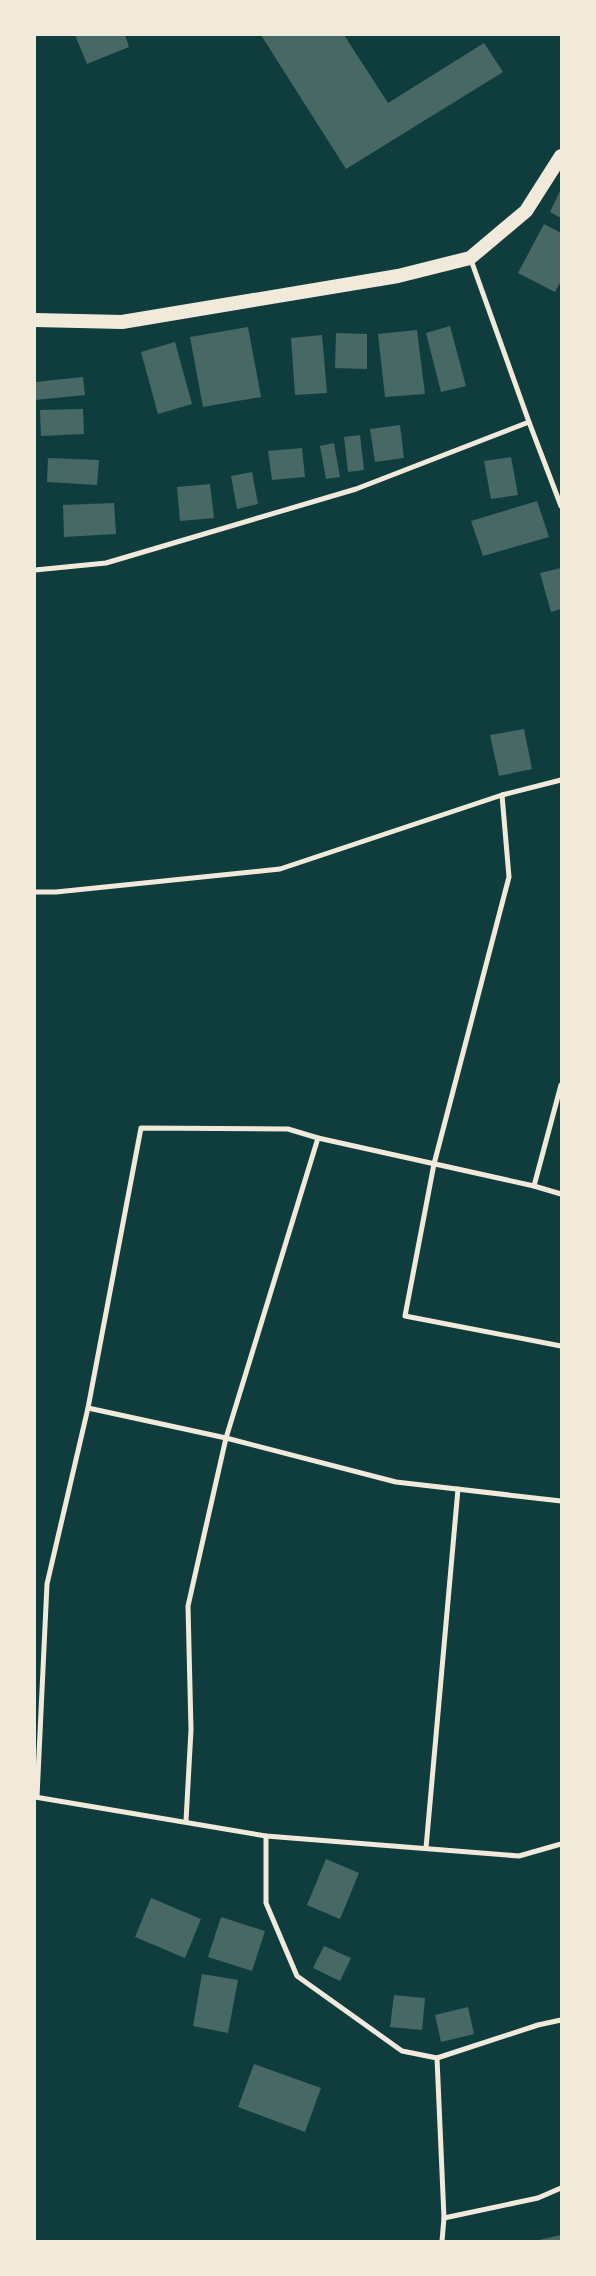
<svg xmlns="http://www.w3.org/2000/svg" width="596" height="2276" viewBox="0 0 596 2276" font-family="'Zilla Slab',serif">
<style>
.building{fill:#486865}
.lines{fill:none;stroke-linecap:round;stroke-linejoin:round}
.minor{stroke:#f1e9da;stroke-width:5}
.trunk{stroke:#f1e9da;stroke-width:14}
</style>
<rect width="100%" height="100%" fill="#0f3d3e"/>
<g class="building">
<path d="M 75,35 L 125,35 L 129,47 L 87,64 Z"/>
<path d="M 261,35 L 344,35 L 388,103 L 484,43 L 503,72 L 346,169 Z"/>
<path d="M 561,189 L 561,218 L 550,212 Z"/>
<path d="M 544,224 L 561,233 L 561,281 L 555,292 L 518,273 Z"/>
<path d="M 450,326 L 466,386 L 441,392 L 426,333 Z"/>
<path d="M 248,327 L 261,397 L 203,407 L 190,337 Z"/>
<path d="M 417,330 L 425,394 L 385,397 L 378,334 Z"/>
<path d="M 336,333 L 367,334 L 367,369 L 335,368 Z"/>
<path d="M 322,335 L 327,393 L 295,395 L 291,338 Z"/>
<path d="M 175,342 L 192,404 L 158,414 L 141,352 Z"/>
<path d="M 83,377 L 85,395 L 35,400 L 35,382 Z"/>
<path d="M 83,409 L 84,434 L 41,436 L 40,410 Z"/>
<path d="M 400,425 L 404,458 L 375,462 L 370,429 Z"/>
<path d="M 360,435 L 364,470 L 348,472 L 344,437 Z"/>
<path d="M 334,443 L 340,477 L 326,479 L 320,446 Z"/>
<path d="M 302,448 L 305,477 L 272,480 L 268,451 Z"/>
<path d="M 511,457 L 518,495 L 491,499 L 484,461 Z"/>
<path d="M 48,458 L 99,460 L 97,485 L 47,482 Z"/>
<path d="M 252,472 L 258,504 L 237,509 L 231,476 Z"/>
<path d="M 210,484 L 214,518 L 180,521 L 177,487 Z"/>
<path d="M 537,501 L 549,537 L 483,556 L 471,521 Z"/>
<path d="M 114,503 L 116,534 L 64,537 L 63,505 Z"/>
<path d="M 561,568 L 561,609 L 551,612 L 540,573 Z"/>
<path d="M 524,729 L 532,769 L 499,776 L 490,735 Z"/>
<path d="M 326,1859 L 359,1873 L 340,1919 L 307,1905 Z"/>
<path d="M 151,1898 L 201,1919 L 185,1958 L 135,1937 Z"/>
<path d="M 221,1917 L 265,1931 L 252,1971 L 208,1957 Z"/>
<path d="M 324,1946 L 351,1958 L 340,1981 L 313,1968 Z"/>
<path d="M 202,1974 L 238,1980 L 228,2033 L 193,2026 Z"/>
<path d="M 394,1995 L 425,1998 L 422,2030 L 390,2027 Z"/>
<path d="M 468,2007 L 474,2034 L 441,2042 L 435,2015 Z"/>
<path d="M 254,2064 L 321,2088 L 305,2132 L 238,2107 Z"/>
<path d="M 561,2235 L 561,2241 L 539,2241 L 539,2240 Z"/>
</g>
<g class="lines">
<g class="minor">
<path d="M 471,260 L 529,422 L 561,506"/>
<path d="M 35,570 L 106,563 L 356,489 L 529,422"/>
<path d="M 502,795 L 509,877 L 434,1164 L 405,1316 L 561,1346"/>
<path d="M 35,892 L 56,892 L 280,869 L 502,795 L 561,780"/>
<path d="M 318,1138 L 534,1186 L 561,1194"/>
<path d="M 534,1186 L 561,1085"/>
<path d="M 88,1408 L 226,1438 L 396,1482 L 561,1501"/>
<path d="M 35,1797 L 266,1836 L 519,1856 L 561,1844"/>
<path d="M 37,1797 L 47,1584 L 88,1408 L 141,1128 L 288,1129 L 318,1138 L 226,1438 L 188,1606 L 191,1730 L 186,1821"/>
<path d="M 266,1836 L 266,1903 L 297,1976 L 402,2051 L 437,2058 L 444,2218 L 442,2241"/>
<path d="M 426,1848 L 458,1489"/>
<path d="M 437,2058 L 538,2025 L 561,2020"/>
<path d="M 444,2218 L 538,2198 L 561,2188"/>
</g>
<path class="trunk" d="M 35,320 L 122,322 L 398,276 L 470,258 L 526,211 L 561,156"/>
</g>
<rect width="596" height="2276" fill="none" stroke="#f1e9da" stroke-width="72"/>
</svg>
